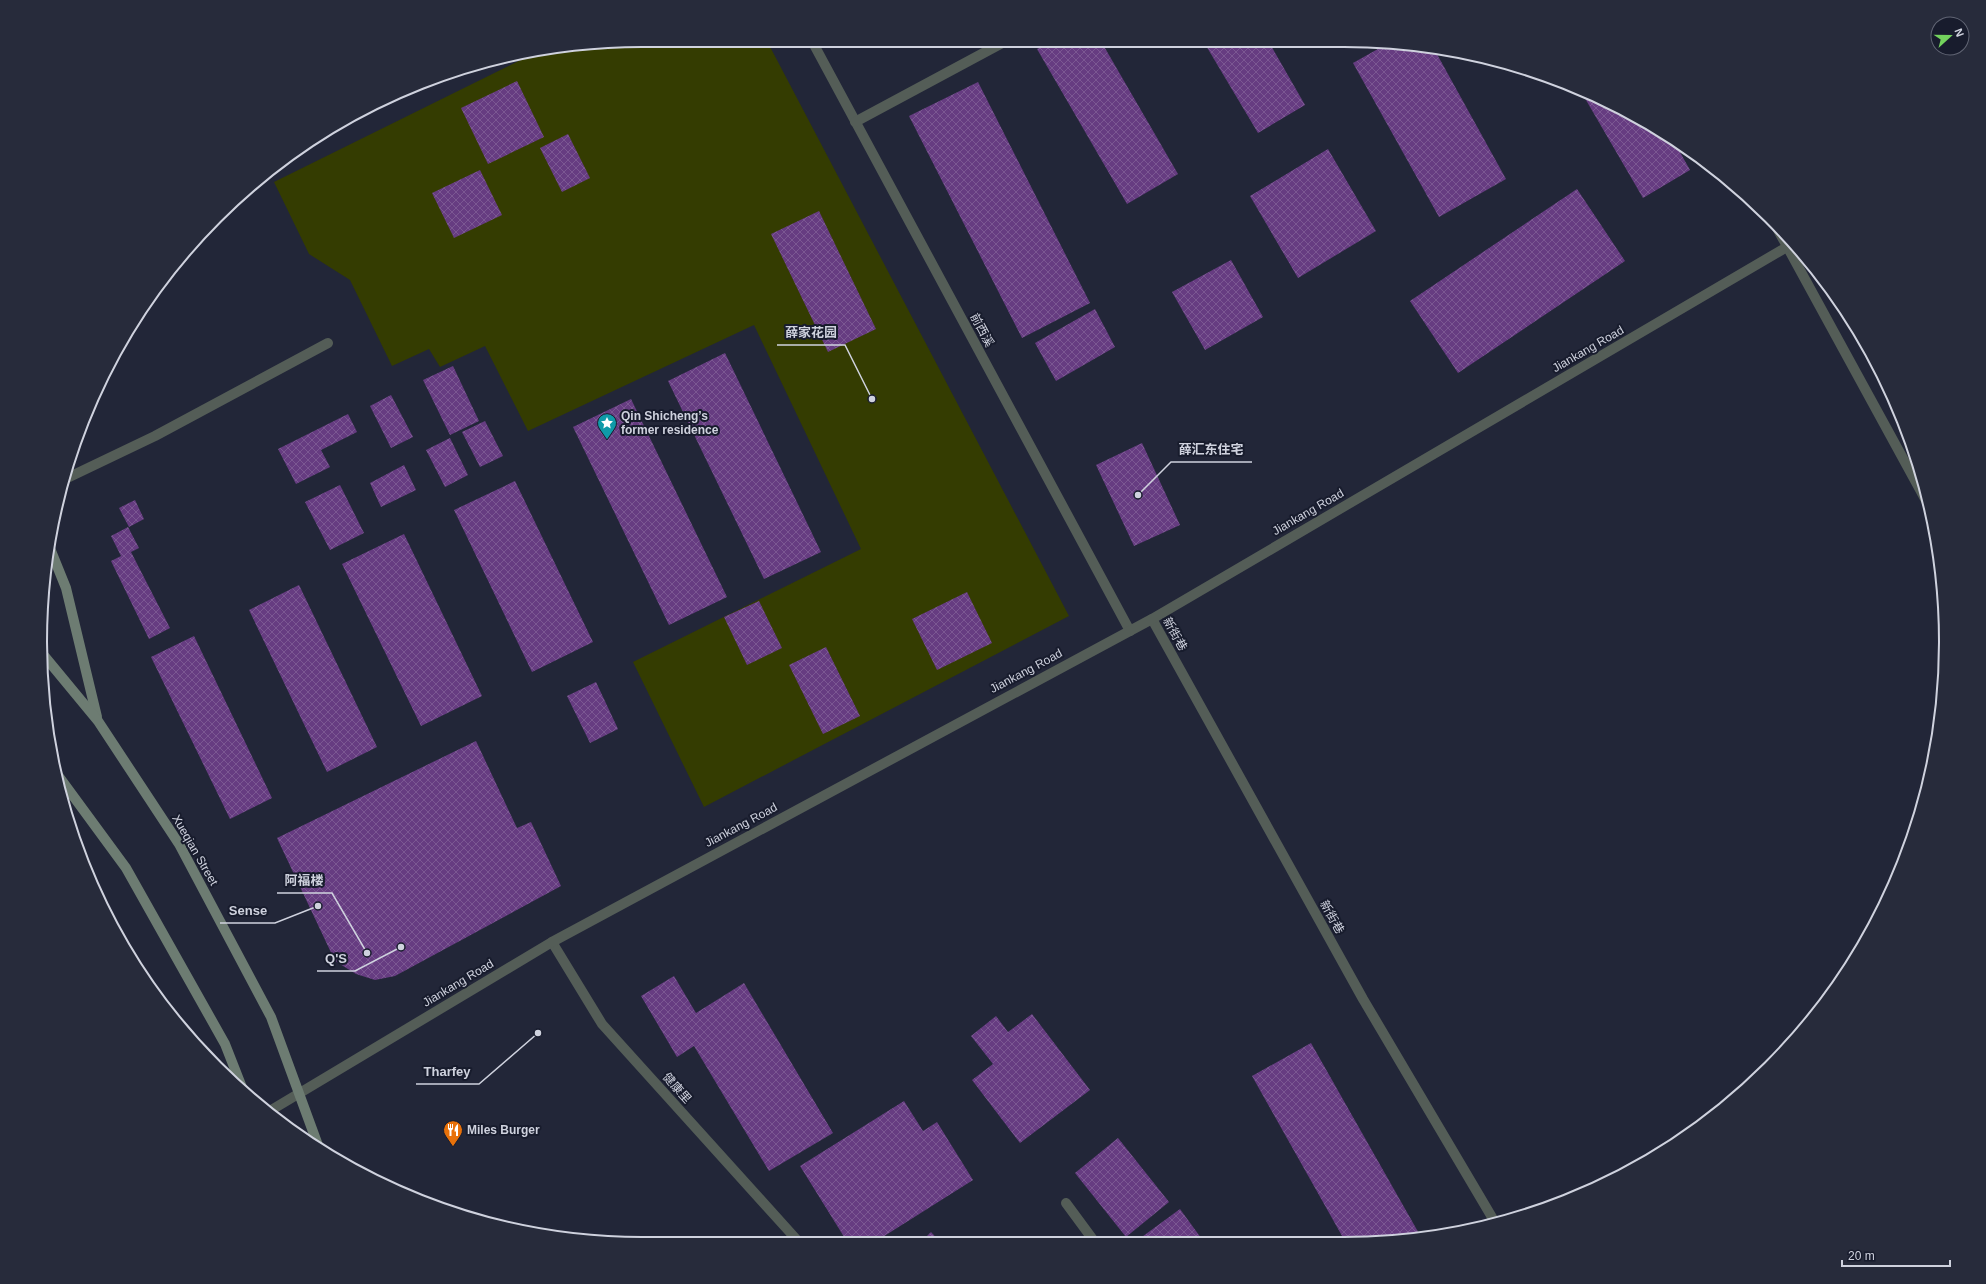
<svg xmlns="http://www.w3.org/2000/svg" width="1986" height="1284" viewBox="0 0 1986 1284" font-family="Helvetica,'Noto Sans SC',sans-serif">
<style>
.garden{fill:#343c01}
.building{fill:url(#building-cross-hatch)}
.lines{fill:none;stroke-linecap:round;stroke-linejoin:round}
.service{stroke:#545d57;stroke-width:10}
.minor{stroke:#545d57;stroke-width:10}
.tertiary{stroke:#545d57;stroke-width:10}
.secondary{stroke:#6d7c72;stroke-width:10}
.labels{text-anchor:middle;stroke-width:4;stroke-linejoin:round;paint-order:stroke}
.street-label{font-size:12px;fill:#cfd2de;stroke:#181c2d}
.poi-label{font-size:12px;font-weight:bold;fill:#cfd2de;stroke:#181c2d;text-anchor:start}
.rim{fill:none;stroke:#cfd2de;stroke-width:2}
.leader{fill:none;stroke:#cfd2de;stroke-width:1.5}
.callout-dot{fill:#cfd2de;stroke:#181c2d;stroke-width:1.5}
.callout-label{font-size:13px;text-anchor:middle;font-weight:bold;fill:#cfd2de;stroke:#181c2d;stroke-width:4;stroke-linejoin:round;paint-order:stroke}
</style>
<defs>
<pattern id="building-cross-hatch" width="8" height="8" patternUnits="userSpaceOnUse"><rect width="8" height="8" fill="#663c81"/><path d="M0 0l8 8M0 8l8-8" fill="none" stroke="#7b5792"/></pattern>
</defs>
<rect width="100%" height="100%" fill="#222638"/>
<path class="garden" d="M 642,40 L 767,41 L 1069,616 L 704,807 L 633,662 L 861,549 L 754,325 L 528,431 L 485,346 L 440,367 L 429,349 L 392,366 L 350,280 L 309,254 L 274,182 L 541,50 L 563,45 Z"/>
<g class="building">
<path d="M 1048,43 L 1102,43 L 1178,174 L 1127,204 L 1037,49 Z"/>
<path d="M 1205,44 L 1270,44 L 1305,105 L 1258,133 Z"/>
<path d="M 1385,45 L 1423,45 L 1433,47 L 1506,179 L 1439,217 L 1353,63 Z"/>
<path d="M 517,81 L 544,137 L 488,164 L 461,108 Z"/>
<path d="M 978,82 L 1090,303 L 1022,338 L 909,116 Z"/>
<path d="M 1579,88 L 1672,138 L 1690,170 L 1643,198 Z"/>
<path d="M 568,134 L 590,178 L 562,192 L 540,148 Z"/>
<path d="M 1328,149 L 1376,231 L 1298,278 L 1250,196 Z"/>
<path d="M 480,170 L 502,215 L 454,238 L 432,193 Z"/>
<path d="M 1577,189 L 1625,261 L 1458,373 L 1410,301 Z"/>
<path d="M 819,211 L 876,329 L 828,352 L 771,234 Z"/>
<path d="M 1231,260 L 1263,317 L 1205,350 L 1172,292 Z"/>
<path d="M 1095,309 L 1115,347 L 1056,381 L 1035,343 Z"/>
<path d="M 725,353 L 821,552 L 764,579 L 668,381 Z"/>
<path d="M 453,366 L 479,421 L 450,435 L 423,380 Z"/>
<path d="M 391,395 L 413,437 L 391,448 L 370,406 Z"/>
<path d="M 631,399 L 727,597 L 669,625 L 573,427 Z"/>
<path d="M 348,414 L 357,432 L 321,450 L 330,467 L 296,484 L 278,449 Z"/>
<path d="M 485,421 L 503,456 L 480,467 L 462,432 Z"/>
<path d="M 450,438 L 468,475 L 445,487 L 426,450 Z"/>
<path d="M 1142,443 L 1180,525 L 1134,546 L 1096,465 Z"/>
<path d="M 404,465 L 416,490 L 381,507 L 370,483 Z"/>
<path d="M 515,481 L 593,642 L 532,672 L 454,510 Z"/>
<path d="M 340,485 L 364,533 L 330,550 L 305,502 Z"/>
<path d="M 135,500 L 144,519 L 129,527 L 119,508 Z"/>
<path d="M 128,527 L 139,548 L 131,552 L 170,628 L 149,639 L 111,561 L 121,556 L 111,536 Z"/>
<path d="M 404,534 L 482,696 L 421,726 L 342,564 Z"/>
<path d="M 299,585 L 377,747 L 327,772 L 249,610 Z"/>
<path d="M 967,592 L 992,643 L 937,670 L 912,619 Z"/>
<path d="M 759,601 L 782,648 L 747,665 L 724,617 Z"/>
<path d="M 194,636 L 272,798 L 230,819 L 151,657 Z"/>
<path d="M 826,647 L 860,716 L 823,734 L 789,665 Z"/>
<path d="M 596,682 L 618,729 L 590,743 L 567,696 Z"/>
<path d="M 476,741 L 517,828 L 531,822 L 561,886 L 395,976 L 375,980 L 356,974 L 335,961 L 277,838 Z"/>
<path d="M 674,976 L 696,1013 L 744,983 L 833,1133 L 769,1171 L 694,1046 L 677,1057 L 641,996 Z"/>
<path d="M 1032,1014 L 1090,1090 L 1020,1143 L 972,1080 L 993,1064 L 971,1036 L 996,1016 L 1008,1032 Z"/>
<path d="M 1311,1043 L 1421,1237 L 1383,1243 L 1346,1243 L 1252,1076 Z"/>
<path d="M 904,1101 L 923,1131 L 937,1122 L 973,1180 L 878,1240 L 846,1240 L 800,1166 Z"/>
<path d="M 1118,1138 L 1169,1202 L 1126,1237 L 1075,1173 Z"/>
<path d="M 1180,1209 L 1204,1242 L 1135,1242 Z"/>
<path d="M 931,1232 L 939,1241 L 922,1241 Z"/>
</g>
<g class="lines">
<g class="service">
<path d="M 63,480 L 155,436 L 328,343"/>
<path d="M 552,942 L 602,1024 L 797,1240"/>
<path d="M 1066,1203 L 1094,1241"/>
</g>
<g class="minor">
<path d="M 812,41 L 1130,631"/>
<path d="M 855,122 L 1004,42"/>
<path d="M 1152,619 L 1363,999 L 1496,1224"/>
</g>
<g class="tertiary">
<path d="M 1777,228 L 1929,506"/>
<path d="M 268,1112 L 552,942 L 1152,619 L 1792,244"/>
</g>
<g class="secondary">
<path d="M 49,546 L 66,588 L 97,717"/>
<path d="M 41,652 L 98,721 L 179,844 L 271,1017 L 319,1148"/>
<path d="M 57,774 L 126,868 L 225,1044 L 245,1095"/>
</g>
</g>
<defs>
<symbol id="sight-pin" viewBox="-11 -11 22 30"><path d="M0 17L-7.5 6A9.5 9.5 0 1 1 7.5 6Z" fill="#0f9aa8" stroke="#181c2d"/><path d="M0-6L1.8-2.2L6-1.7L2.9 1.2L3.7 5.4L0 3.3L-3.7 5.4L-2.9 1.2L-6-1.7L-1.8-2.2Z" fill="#fff"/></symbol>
<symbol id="restaurant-pin" viewBox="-11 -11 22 30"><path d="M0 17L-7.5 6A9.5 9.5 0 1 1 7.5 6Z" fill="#e8710a" stroke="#181c2d"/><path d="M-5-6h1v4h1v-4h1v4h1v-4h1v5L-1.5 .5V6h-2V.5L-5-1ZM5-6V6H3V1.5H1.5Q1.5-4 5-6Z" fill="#fff"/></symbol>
</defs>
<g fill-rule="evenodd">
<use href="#sight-pin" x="596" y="412" width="22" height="30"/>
<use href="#restaurant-pin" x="442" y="1119" width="22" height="30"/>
</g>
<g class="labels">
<g class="street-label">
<text transform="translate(982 330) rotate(62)" y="4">前西溪</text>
<text transform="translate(1588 349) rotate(-30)" y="4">Jiankang Road</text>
<text transform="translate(1308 512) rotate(-30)" y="4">Jiankang Road</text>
<text transform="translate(1175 634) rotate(61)" y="4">新街巷</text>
<text transform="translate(1026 671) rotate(-28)" y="4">Jiankang Road</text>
<text transform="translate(741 825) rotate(-28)" y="4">Jiankang Road</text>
<text transform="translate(195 850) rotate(60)" y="4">Xueqian Street</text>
<text transform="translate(1332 917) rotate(61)" y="4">新街巷</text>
<text transform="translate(458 983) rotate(-31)" y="4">Jiankang Road</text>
<text transform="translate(677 1088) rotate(48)" y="4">健康里</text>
</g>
<g class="poi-label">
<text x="621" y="420">Qin Shicheng’s<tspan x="621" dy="14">former residence</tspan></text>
<text x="467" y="1134">Miles Burger</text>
</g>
</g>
<path d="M0 0H1986V1284H0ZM642 47H1344A595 595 0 0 1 1939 642V642A595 595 0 0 1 1344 1237H642A595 595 0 0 1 47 642V642A595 595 0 0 1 642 47Z" fill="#272b3b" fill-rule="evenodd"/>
<path class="rim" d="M642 47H1344A595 595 0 0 1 1939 642V642A595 595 0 0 1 1344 1237H642A595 595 0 0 1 47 642V642A595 595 0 0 1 642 47Z"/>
<path class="leader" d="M872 399L845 345H777M1138 495L1171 462H1252M367 953L332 893H277M318 906L275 923H220M401 947L355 971H317M538 1033L479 1084H416"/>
<g class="callout-dot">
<circle cx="872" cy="399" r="4"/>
<circle cx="1138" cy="495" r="4"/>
<circle cx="367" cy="953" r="4"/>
<circle cx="318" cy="906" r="4"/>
<circle cx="401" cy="947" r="4"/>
<circle cx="538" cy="1033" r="4"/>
</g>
<g class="callout-label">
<text x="811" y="337">薛家花园</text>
<text x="1211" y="454">薛汇东住宅</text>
<text x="304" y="885">阿福楼</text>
<text x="248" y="915">Sense</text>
<text x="336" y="963">Q'S</text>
<text x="447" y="1076">Tharfey</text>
</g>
<g transform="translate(1950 36) rotate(69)"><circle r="19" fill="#181c2d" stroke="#616574"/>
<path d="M0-3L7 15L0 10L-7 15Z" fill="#73d25d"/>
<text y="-6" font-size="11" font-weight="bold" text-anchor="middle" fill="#cfd2de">N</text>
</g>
<path d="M1842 1260v6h108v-6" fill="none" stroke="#cfd2de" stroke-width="2"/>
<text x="1848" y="1260" font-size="12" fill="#cfd2de" stroke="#181c2d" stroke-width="3" paint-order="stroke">20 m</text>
</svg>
